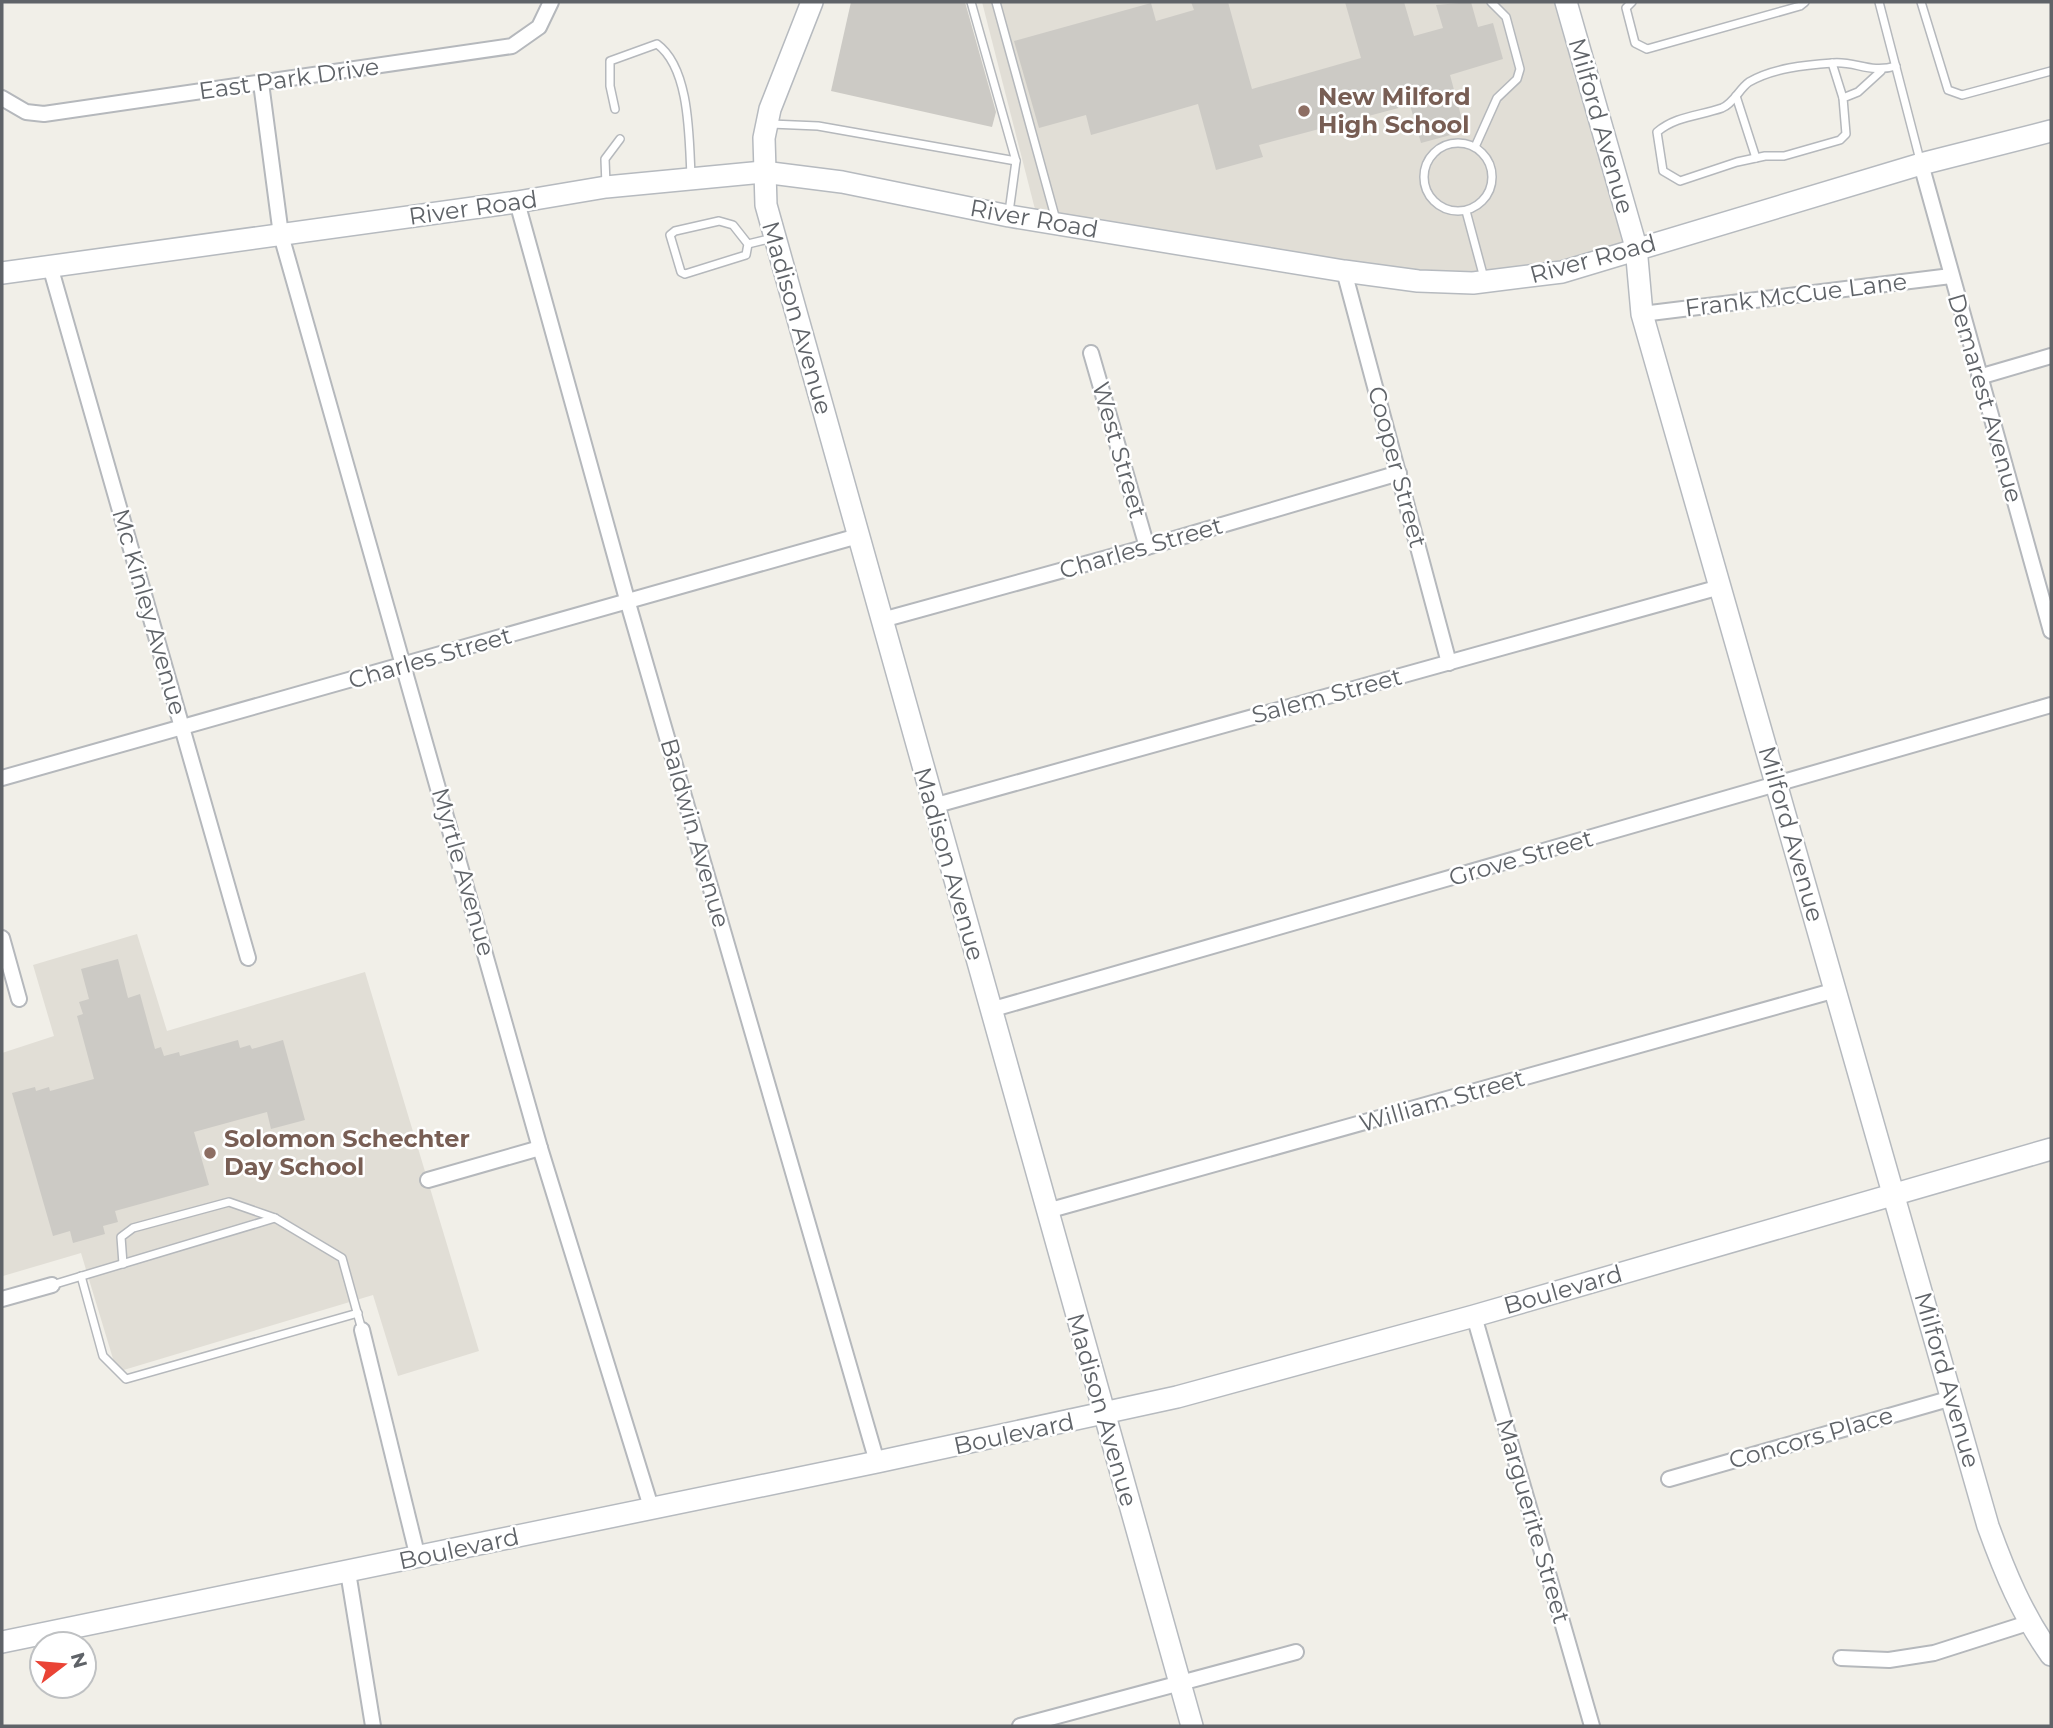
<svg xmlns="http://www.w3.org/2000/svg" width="2053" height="1728" viewBox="0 0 2053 1728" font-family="Montserrat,sans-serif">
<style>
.education{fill:#e1ded6}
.building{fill:#cccac5}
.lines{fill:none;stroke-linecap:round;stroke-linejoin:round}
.lane-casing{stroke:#b5b8bc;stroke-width:10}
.street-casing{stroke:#b5b8bc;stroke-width:18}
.secondary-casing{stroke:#b6babf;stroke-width:24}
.lane{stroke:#fff;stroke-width:7}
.street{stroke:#fff;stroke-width:14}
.secondary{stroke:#fff;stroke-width:21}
.education-dot{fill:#8d6e63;stroke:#fff;stroke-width:2.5}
.labels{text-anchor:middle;stroke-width:5;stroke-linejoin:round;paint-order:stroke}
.street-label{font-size:24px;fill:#5f6368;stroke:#fff}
.education-label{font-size:24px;font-weight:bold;fill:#785e54;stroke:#fff;text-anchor:start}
</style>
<rect width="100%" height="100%" fill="#f1efe8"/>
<g class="education">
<path d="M 982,2 L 1566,2 L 1636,247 L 1473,283 L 1038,221 Z"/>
<path d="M 137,934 L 167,1031 L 365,972 L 479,1351 L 398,1376 L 373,1295 L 117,1372 L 81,1253 L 3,1276 L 2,1053 L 54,1036 L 33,965 Z"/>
</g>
<g class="building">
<path d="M 851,2 L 965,2 L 996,112 L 992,127 L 831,91 Z"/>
<path d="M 1191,2 L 1228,2 L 1252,89 L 1361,58 L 1345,2 L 1404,2 L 1414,36 L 1443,28 L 1436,5 L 1471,2 L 1478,27 L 1493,23 L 1503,59 L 1450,75 L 1464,127 L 1457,129 L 1458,133 L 1421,143 L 1410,105 L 1259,145 L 1263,157 L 1216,170 L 1198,104 L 1091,135 L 1086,115 L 1039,128 L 1014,41 L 1151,3 L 1156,21 L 1194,10 Z"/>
<path d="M 118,959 L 128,998 L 140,994 L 155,1049 L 161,1047 L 164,1056 L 179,1052 L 180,1056 L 238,1040 L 240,1048 L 250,1045 L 252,1049 L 283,1040 L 305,1120 L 271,1129 L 267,1112 L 194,1132 L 209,1185 L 115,1211 L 118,1222 L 103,1226 L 105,1234 L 73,1243 L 70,1231 L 53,1236 L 12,1093 L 35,1087 L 36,1091 L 49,1087 L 50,1091 L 94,1079 L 77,1016 L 83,1014 L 79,1002 L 89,999 L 81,969 Z"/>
</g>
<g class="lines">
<defs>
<g id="lane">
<path d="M 971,2 L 1016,161 L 1009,212"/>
<path d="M 996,2 L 1056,220"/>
<path d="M 1632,2 L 1626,8 L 1635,43 L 1647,49 L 1800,6 L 1805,2"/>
<path d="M 1879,2 L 1920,160"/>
<path d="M 1921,2 L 1948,90 L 1962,95 L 2051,71"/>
<path d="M 1832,63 L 1843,98"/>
<path d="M 1881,71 L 1858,92 L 1843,98 L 1846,134 L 1840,140 L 1784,156 L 1765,156 L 1737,162 L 1680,181 L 1663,171 L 1657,132 C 1676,116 1699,116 1722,108 C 1734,103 1739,89 1749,82 C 1773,68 1805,65 1833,63 C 1856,61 1870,74 1896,66"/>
<path d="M 1736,96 L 1756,158"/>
<path d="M 615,109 L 610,86 L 610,61 L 657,44 C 690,68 689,137 691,176"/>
<path d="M 771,124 L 818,126 L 1016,161"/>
<circle cx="1458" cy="177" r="34"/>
<path d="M 1475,147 L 1497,98 L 1517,79 L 1520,69 L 1506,17 L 1491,2"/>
<path d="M 606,185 L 605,159 L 620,139"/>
<path d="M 1466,211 L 1484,278"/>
<path d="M 719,221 L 733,225 L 748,244 L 746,255 L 685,274 L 681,272 L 670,235 L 675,231 Z"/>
<path d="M 748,244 L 773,238"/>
<path d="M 123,1264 L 121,1237 L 133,1228 L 229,1202 L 275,1218 L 342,1258 L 362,1330"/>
<path d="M 81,1276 L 103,1356 L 126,1379 L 358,1313"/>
<path d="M 52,1285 L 275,1218"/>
</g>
<g id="street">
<path d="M 261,83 L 281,235 L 540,1148 L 651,1507"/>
<path d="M 2,98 L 26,112 L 44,114 L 512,46 L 539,27 L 551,2"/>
<path d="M 1921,164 L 2051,631"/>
<path d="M 517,202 L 628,603 L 877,1462"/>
<path d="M 50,266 L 248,958"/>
<path d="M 1344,271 L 1449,663"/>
<path d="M 1642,314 L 1951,276"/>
<path d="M 1091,353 L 1147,547"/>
<path d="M 1979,377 L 2051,356"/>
<path d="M 882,620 L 1147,547 L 1399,473"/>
<path d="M 2,778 L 858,536"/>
<path d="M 933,806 L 1720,587"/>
<path d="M 2,938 L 19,999"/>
<path d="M 990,1010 L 2051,705"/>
<path d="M 428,1180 L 540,1148"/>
<path d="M 1047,1211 L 1836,990"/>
<path d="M 2,1299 L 52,1285"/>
<path d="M 1474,1316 L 1592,1726"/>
<path d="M 362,1330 L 418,1558"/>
<path d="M 1669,1479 L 1952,1398"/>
<path d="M 348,1572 L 373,1726"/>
<path d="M 1841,1658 L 1889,1660 L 1934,1653 L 2028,1623"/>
<path d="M 1020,1726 L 1296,1652"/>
</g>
<g id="secondary">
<path d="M 812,2 L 770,109 L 764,138 L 766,205 L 1192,1726"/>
<path d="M 1566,2 L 1636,247 L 1642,314 L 1988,1526 C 2005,1573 2022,1614 2051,1655"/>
<path d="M 2,273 L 517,202 L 606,187 L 763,172 L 842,182 L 1009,216 L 1344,271 L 1418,281 L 1473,283 L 1562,272 L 1921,164 L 2051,131"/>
<path d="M 2,1642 L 877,1462 L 1177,1397 L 1474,1316 L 2051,1149"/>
</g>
</defs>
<use href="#lane" class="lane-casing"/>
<use href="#street" class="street-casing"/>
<use href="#secondary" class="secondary-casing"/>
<use href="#lane" class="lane"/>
<use href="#street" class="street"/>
<use href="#secondary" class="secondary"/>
</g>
<g class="education-dot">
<circle cx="1304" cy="111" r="7"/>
<circle cx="210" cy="1153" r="7"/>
</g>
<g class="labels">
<g class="street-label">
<text transform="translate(289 79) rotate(-8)" y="8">East Park Drive</text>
<text transform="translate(1601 126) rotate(74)" y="8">Milford Avenue</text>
<text transform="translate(473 208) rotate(-8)" y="8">River Road</text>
<text transform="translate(1034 219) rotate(10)" y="8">River Road</text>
<text transform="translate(1593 259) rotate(-15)" y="8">River Road</text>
<text transform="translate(1796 295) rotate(-7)" y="8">Frank McCue Lane</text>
<text transform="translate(797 318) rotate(74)" y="8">Madison Avenue</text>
<text transform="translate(1985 398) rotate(74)" y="8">Demarest Avenue</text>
<text transform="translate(1119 450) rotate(74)" y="8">West Street</text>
<text transform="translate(1397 467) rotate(75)" y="8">Cooper Street</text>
<text transform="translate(1141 548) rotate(-16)" y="8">Charles Street</text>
<text transform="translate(149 612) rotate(74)" y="8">Mc Kinley Avenue</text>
<text transform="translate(430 658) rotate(-16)" y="8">Charles Street</text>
<text transform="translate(1327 696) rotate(-15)" y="8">Salem Street</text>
<text transform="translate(695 833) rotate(74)" y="8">Baldwin Avenue</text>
<text transform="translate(1791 834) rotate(74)" y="8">Milford Avenue</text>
<text transform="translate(1521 858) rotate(-16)" y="8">Grove Street</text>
<text transform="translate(949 864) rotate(74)" y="8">Madison Avenue</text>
<text transform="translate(463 872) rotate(74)" y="8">Myrtle Avenue</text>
<text transform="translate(1442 1101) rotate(-16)" y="8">William Street</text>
<text transform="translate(1563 1290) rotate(-16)" y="8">Boulevard</text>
<text transform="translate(1947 1380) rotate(74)" y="8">Milford Avenue</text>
<text transform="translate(1102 1410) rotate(74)" y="8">Madison Avenue</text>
<text transform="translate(1014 1434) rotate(-12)" y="8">Boulevard</text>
<text transform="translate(1811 1438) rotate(-16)" y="8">Concors Place</text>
<text transform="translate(1533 1521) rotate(74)" y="8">Marguerite Street</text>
<text transform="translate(459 1549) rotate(-12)" y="8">Boulevard</text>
</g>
<g class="education-label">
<text x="1318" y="105">New Milford<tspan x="1318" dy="28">High School</tspan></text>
<text x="224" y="1147">Solomon Schechter<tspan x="224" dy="28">Day School</tspan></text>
</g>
</g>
<rect width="2053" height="1728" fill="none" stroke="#5f6368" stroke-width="7"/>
<g transform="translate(63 1665) rotate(74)"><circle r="33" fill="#ffffff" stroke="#bfc1c3" stroke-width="2"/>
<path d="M0-5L12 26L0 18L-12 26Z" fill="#ea4335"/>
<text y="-10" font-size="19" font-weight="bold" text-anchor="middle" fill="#5f6368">N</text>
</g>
</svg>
